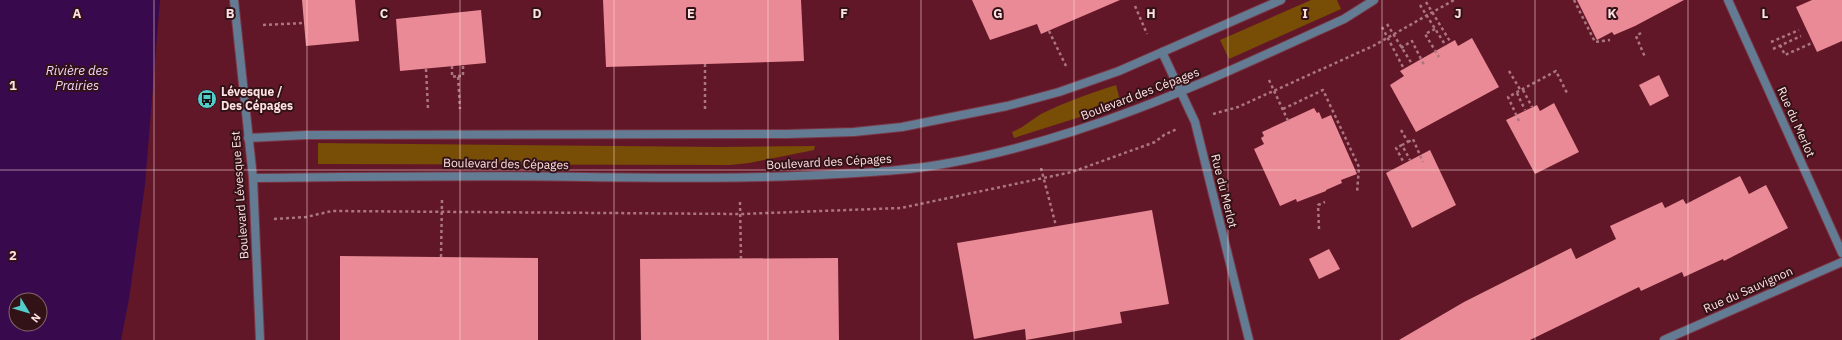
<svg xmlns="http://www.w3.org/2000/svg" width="1842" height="340" viewBox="0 0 1842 340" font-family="'IBM Plex Sans',sans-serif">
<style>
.green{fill:#784d05}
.water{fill:#380a4d;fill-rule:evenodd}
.building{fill:#e98a96}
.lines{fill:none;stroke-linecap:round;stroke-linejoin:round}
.minor-casing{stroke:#7a3745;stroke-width:10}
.tertiary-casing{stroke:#7a3745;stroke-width:10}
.path{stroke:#ab7680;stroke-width:2.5;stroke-dasharray:3 3;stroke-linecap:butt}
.minor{stroke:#647b94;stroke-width:8}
.tertiary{stroke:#647b94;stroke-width:8}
.grid{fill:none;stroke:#fee1e3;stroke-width:1;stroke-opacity:0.55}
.labels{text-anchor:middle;stroke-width:4;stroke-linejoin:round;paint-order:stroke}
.poi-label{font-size:12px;font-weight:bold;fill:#fee1e3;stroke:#321217;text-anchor:start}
.street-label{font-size:12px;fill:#fee1e3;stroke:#321217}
.water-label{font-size:13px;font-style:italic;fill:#edd5fc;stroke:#321217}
.grid-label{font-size:13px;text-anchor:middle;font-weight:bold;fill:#fee1e3;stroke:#321217;stroke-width:4;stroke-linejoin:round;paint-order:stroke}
</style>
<rect width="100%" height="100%" fill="#611727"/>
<g class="green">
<path d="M 1311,0 L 1337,0 L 1341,9 L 1229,59 L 1220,40 Z"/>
<path d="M 1116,85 L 1121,104 L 1014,138 L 1012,132 C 1023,128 1031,120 1041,114 C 1065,102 1091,93 1116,85 Z"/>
<path d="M 318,143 L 721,147 L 815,146 L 814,150 L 749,163 L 730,165 L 318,164 Z"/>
</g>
<path class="water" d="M 0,0 L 160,0 L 145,185 L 129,299 L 121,340 L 0,340 ZM 16,300 L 40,300 L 40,324 L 16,324 Z"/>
<g class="building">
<path d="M 302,0 L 355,0 L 359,41 L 306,46 Z"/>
<path d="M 603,0 L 801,0 L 804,61 L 606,67 Z"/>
<path d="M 972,0 L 1120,0 L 1041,34 L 1037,24 L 990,40 Z"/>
<path d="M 1577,0 L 1684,0 L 1635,26 L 1614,35 L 1612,32 L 1597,40 Z"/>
<path d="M 1812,0 L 1842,0 L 1842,41 L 1817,52 L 1796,7 Z"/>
<path d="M 481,10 L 486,63 L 400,71 L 396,19 Z"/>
<path d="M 1472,38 L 1499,87 L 1416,132 L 1390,85 L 1404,76 L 1400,71 L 1455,40 L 1458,46 Z"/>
<path d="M 1659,75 L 1669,96 L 1650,106 L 1639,85 Z"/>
<path d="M 1554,103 L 1579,152 L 1535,174 L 1506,120 L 1537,105 L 1540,111 Z"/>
<path d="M 1314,108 L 1317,113 L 1319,112 L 1322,119 L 1331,115 L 1357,174 L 1341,180 L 1342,183 L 1326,190 L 1326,191 L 1297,202 L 1296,199 L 1280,206 L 1254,149 L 1264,144 L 1261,138 L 1264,136 L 1262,132 Z"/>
<path d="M 1430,150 L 1456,205 L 1412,228 L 1386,173 Z"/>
<path d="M 1740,176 L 1749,194 L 1766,185 L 1788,228 L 1724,261 L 1723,259 L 1684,277 L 1682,272 L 1641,291 L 1639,287 L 1530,340 L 1399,340 L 1464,302 L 1571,248 L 1576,259 L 1616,239 L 1610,226 L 1662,202 L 1665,208 L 1683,199 L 1686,204 Z"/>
<path d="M 1152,210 L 1169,304 L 1120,312 L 1122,323 L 1026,340 L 1025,329 L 974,339 L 957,243 Z"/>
<path d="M 1329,249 L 1340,269 L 1319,279 L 1309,259 Z"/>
<path d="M 340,256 L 538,258 L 538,340 L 340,340 Z"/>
<path d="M 838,258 L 839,340 L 641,340 L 640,259 Z"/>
</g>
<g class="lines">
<defs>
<g id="minor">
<path d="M 1728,0 L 1842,253"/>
<path d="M 1162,52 L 1195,122 L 1249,340"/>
<path d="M 248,138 L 306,135 L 787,134 L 854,132 L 902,127 L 1007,106 L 1059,92 L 1119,71 L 1281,0"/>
<path d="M 253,178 C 363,177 474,175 585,177 C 669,178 753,179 838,174 C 875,172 912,170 949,163 C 1092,137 1214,78 1344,19 L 1374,0"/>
<path d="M 1664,340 L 1842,262"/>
</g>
<path id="tertiary" d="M 234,0 L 253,178 L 260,340"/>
</defs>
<use href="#minor" class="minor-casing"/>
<use href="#tertiary" class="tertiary-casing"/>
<g class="path">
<path d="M 1574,0 L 1595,42 L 1610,40"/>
<path d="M 1426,2 L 1451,43"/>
<path d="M 1420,5 L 1446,46"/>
<path d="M 1135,6 L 1147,34"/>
<path d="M 1387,24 L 1412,64"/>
<path d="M 263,25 L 304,23"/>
<path d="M 1382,27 L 1404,69"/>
<path d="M 1435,29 L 1425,34 L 1439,57"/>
<path d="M 1049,31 L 1066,66"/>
<path d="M 1641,33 L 1636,36 L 1645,57"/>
<path d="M 1771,42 L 1799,30"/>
<path d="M 1780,45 L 1785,55 L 1812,43"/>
<path d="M 1401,48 L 1412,41 L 1424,65"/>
<path d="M 1773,49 L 1801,36"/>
<path d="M 705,64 L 705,111"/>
<path d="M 452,66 L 452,77 L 458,76 L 460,109"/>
<path d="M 426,69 L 428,109"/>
<path d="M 1509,71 L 1521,91"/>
<path d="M 458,76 L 463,76 L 463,65"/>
<path d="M 1269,80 L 1289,123"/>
<path d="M 1523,90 L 1532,107"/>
<path d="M 1517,93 L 1525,110"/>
<path d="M 1283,109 L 1323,90 L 1359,167 L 1357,193"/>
<path d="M 1213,114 L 1238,107 L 1373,46 L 1454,0"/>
<path d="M 1519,121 L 1508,97 L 1556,71 L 1568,95"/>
<path d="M 1401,130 L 1408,142 L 1402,145 L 1410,160"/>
<path d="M 1408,142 L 1413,139 L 1423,162"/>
<path d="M 1402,145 L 1396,148 L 1404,163"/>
<path d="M 1041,168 L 1056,226"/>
<path d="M 740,202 L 741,259"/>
<path d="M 274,219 L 306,217 L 332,211 L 741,214 L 901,208 L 1072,172 L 1155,142 L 1164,135 L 1177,129"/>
<path d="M 1319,229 L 1318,205 L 1325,202"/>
<path d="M 441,257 L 442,200"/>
</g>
<use href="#minor" class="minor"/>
<use href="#tertiary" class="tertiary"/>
</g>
<path class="grid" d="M 154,0 L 154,340M 307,0 L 307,340M 460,0 L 460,340M 614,0 L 614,340M 768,0 L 768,340M 921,0 L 921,340M 1074,0 L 1074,340M 1228,0 L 1228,340M 1382,0 L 1382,340M 1535,0 L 1535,340M 1688,0 L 1688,340M 0,170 L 1842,170"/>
<defs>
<symbol id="bus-disc" viewBox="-11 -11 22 22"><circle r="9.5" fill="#53cdc9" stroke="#321217"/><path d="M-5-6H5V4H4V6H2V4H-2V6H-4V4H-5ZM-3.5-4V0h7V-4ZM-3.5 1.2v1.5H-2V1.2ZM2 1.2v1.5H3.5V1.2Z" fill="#111"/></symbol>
</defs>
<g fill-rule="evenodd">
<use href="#bus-disc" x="196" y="88" width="22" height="22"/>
</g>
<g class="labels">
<g class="poi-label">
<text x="221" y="96">Lévesque /<tspan x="221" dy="14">Des Cépages</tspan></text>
</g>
<g class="street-label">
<text transform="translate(1140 94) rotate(-21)" y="4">Boulevard des Cépages</text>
<text transform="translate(1796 122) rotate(66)" y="4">Rue du Merlot</text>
<text transform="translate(829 162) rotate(-3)" y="4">Boulevard des Cépages</text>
<text transform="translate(506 164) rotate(1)" y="4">Boulevard des Cépages</text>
<text transform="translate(1224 191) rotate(76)" y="4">Rue du Merlot</text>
<text transform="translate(240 195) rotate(-94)" y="4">Boulevard Lévesque Est</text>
<text transform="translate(1748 290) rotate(-24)" y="4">Rue du Sauvignon</text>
</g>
<g class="water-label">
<text x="77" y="75">Rivière des<tspan x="77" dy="15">Prairies</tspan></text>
</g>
</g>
<g class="grid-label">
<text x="77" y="18">A</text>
<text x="230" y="18">B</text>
<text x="384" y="18">C</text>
<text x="537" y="18">D</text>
<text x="691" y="18">E</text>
<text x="844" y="18">F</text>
<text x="998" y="18">G</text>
<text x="1151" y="18">H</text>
<text x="1305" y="18">I</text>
<text x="1458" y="18">J</text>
<text x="1612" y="18">K</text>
<text x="1765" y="18">L</text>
<text x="13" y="90">1</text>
<text x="13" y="260">2</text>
</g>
<g transform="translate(28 312) rotate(128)"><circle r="19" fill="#321217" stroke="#846569"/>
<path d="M0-3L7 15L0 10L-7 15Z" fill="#53cdc9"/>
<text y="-6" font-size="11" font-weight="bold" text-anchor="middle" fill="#fee1e3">N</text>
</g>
</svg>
